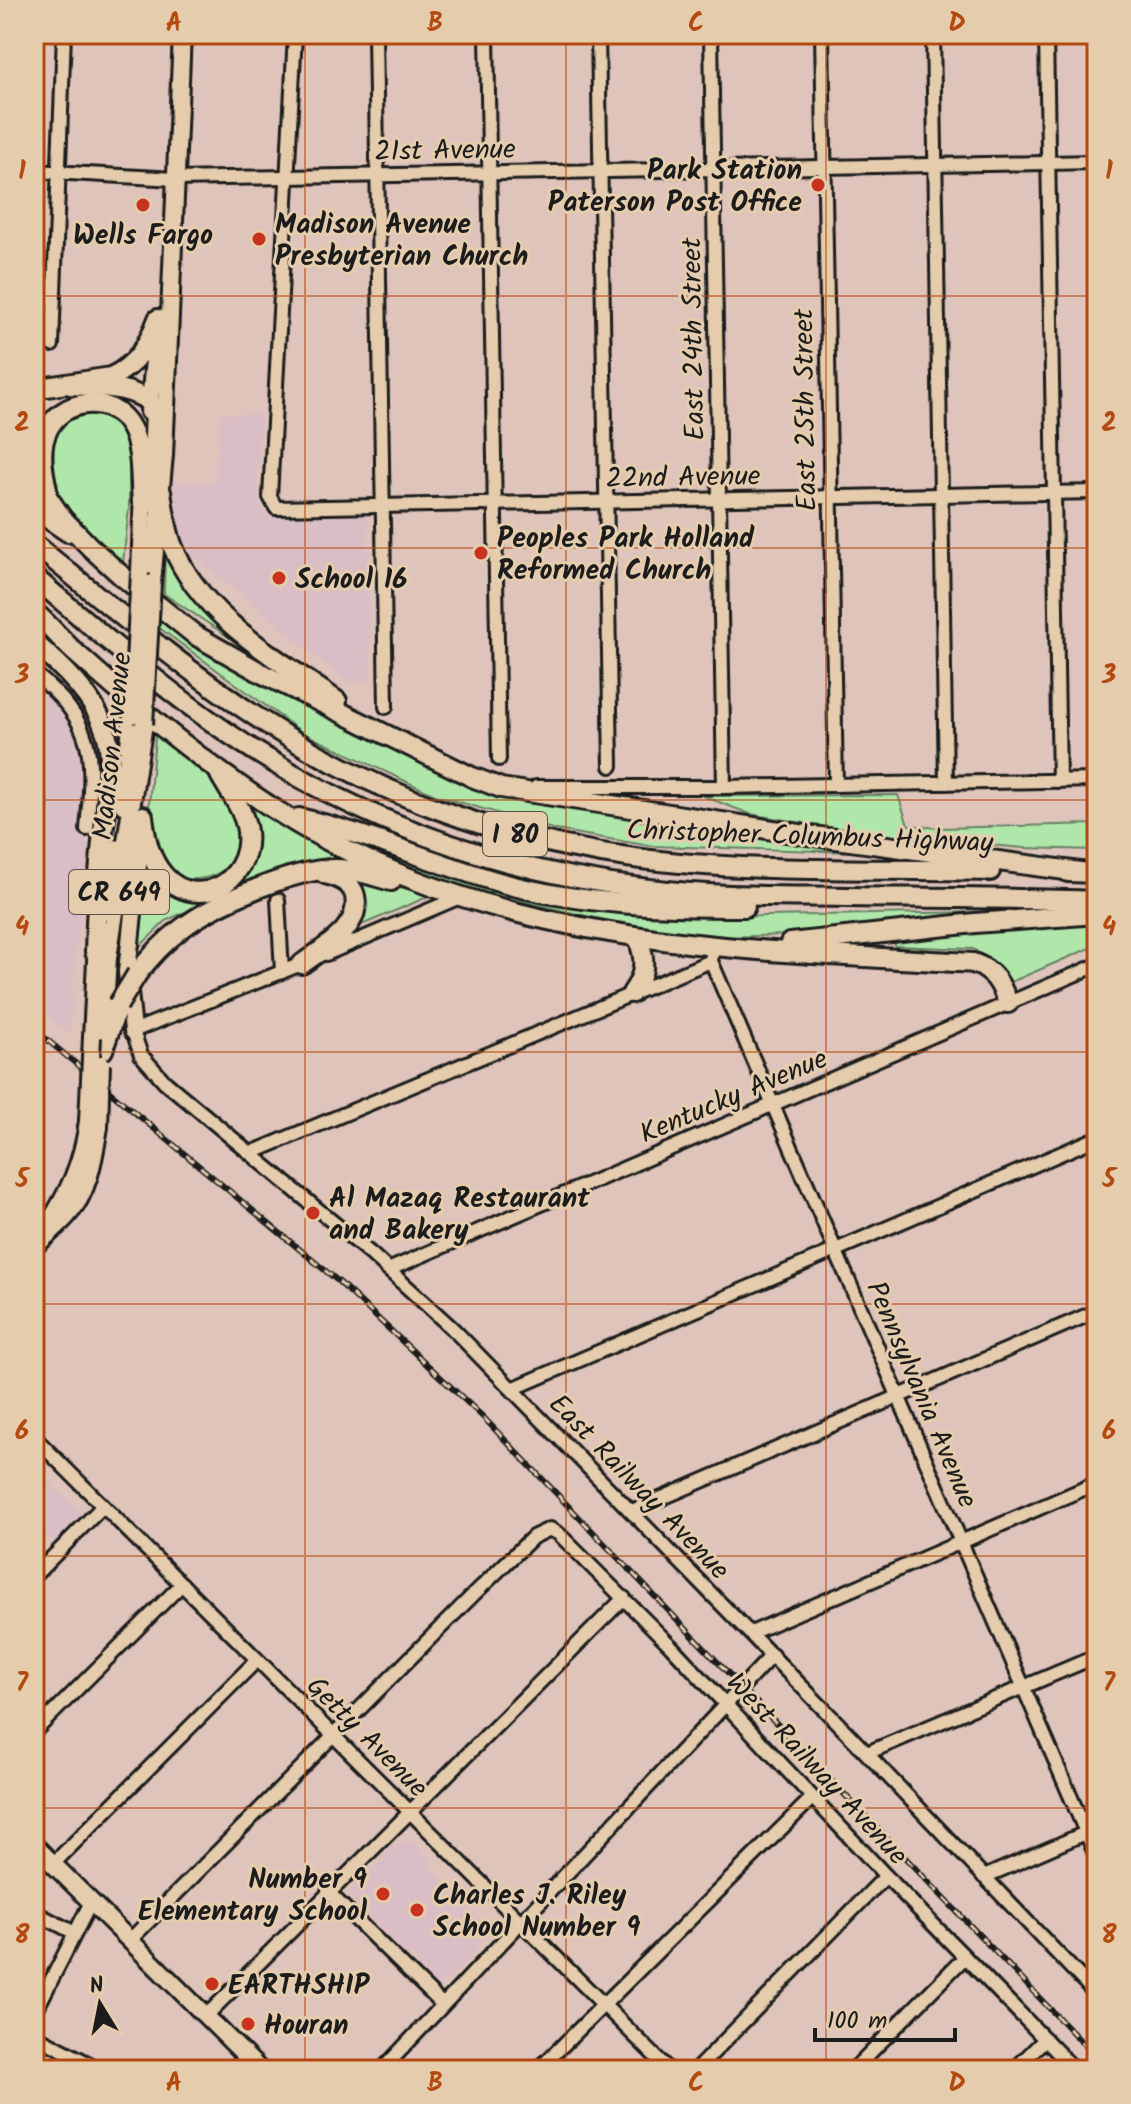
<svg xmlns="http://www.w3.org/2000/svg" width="1131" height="2104" viewBox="0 0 1131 2104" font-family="Kalam,sans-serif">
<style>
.built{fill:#dabec5}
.green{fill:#afe7ab;stroke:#668264;stroke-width:2}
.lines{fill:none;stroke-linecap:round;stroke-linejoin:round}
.minor-casing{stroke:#1c1c1c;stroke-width:18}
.major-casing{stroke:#1c1c1c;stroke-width:22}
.highway-casing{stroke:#1c1c1c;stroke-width:24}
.minor{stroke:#e4ccad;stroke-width:12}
.major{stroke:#e4ccad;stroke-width:16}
.highway{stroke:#e4ccad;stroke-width:18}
.rail-casing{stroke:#1c1c1c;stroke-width:6}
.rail{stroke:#e4ccad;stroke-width:3;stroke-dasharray:9;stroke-linecap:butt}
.major-bridge-casing{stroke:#1c1c1c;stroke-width:22;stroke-linecap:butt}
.highway-bridge-casing{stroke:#1c1c1c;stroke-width:24;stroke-linecap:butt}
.major-bridge{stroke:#e4ccad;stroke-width:16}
.highway-bridge{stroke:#e4ccad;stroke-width:18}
.grid{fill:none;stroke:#b54a10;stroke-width:2;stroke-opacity:0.55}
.poi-dot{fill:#c8321e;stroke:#e4ccad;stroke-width:3}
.labels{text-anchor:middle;stroke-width:6;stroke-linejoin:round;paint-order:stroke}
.shield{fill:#e4ccad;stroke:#585148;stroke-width:2}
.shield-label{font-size:26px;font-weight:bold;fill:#1c1c1c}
.street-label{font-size:28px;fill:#1c1c1c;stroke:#e4ccad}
.poi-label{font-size:28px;font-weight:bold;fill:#1c1c1c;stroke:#e4ccad;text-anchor:start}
.neatline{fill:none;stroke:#b54a10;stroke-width:3}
.grid-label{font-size:26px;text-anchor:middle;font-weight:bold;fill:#b54a10}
</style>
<rect width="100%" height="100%" fill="#dec4bb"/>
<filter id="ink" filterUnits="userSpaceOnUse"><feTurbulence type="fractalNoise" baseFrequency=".0125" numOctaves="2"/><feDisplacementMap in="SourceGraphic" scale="16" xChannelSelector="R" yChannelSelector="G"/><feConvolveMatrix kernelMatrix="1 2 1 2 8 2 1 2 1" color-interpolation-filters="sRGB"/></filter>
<g filter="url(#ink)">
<g class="built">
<path d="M 219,413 L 261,415 L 257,491 L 260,494 L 263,512 L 269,515 L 368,515 L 371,681 L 346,682 L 190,553 L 178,531 L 172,481 L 215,482 Z"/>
<path d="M 34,681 L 108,740 L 106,772 L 76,949 L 70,1034 L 34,1005 Z"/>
<path d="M 34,1467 L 92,1524 L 64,1550 L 34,1525 Z"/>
<path d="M 413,1842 L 432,1861 L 428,1865 L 493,1933 L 479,1945 L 476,1952 L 446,1982 L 444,1981 L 438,1987 L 418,1967 L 421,1964 L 412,1955 L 409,1957 L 347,1894 L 359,1882 L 355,1878 L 364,1869 L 368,1873 L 379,1862 L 383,1862 L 382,1855 L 393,1843 Z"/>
</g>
<g class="green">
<path d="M 80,408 L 110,410 L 129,440 L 129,508 L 123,562 C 93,538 54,513 48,472 C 46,458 50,442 52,428 Z"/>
<path d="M 165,548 L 238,639 L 241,645 L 164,594 Z"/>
<path d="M 159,613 L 460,779 L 888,853 L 651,846 L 556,830 L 435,795 L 303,733 L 158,627 Z"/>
<path d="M 156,727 C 178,744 204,763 220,786 C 253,834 242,888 175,878 L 149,836 L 148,816 Z"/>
<path d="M 898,795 L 908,825 L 940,828 L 1097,824 L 1097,850 L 1024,848 L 868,834 L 750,814 L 703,796 Z"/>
<path d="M 242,801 L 364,867 L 326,862 L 286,866 L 167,920 L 135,951 L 144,853 L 174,890 L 236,881 Z"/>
<path d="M 387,850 L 668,915 L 714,917 L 977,912 L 788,935 L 723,937 L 645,929 L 471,890 L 386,860 Z"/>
<path d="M 355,876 L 432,895 L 357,927 Z"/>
<path d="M 1039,923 L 1097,924 L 1097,945 L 1011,982 L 995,963 L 973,949 L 895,946 L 894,936 Z"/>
</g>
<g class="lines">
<defs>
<g id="minor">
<path d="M 295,34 L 270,497 L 276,508 L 1097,492"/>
<path d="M 375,34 L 386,707"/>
<path d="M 487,34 L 499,759"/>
<path d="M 598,34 L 611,766"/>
<path d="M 711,34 L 724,787"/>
<path d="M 822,34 L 836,785"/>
<path d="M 933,34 L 946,783"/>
<path d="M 1046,34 L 1059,781"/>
<path d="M 34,171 L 175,179 L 1097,162"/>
<path d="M 52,345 L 64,34"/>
<path d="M 34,673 C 96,724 94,754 87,829"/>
<path d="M 536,787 L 724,787 L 1097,780"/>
<path d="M 278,900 L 282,972"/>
<path d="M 713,948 L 711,961 L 1097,1858"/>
<path d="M 326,954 L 460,897"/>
<path d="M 309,961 L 133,1031 L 141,1055 L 165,1082 L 371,1254 L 454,1330 L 852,1738 L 1097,1995"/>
<path d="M 251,1153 L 711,961"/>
<path d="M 388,1270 L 1097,965"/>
<path d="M 512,1389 L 1097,1138"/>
<path d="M 34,1437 L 669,2070"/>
<path d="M 632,1511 L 1097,1311"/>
<path d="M 34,1576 L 103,1506"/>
<path d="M 751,1633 L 1097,1483"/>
<path d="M 34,1732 L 182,1584"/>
<path d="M 867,1753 L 1097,1656"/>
<path d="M 53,1864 L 257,1660"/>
<path d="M 984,1877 L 1097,1828"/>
<path d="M 328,1892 L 443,2005"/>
<path d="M 34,1912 L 75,1933"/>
<path d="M 130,1940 L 472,1596 L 533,1537 L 550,1529 L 559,1534 L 671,1646 L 886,1876 L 1075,2070"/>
<path d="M 34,2014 L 91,1902"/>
<path d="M 206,2016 L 624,1598"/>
<path d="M 34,2035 L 101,2070"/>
<path d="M 382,2070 L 772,1655"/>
<path d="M 538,2070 L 812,1798"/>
<path d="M 696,2070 L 886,1876"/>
<path d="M 853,2070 L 965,1957"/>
<path d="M 1014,2070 L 1045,2039"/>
</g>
<g id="major">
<path d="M 149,412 L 157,328"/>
<path d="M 140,573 L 143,491"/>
<path d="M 152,583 L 164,455 L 182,34"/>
<path d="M 123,805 L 132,715"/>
<path d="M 103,912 L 115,848"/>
<path d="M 133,1031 L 127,972 L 142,826"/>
<path d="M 92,1037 L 97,942"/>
<path d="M 103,1039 L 108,958 L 144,724"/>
<path d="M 47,1226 C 69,1192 83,1162 88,1121"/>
<path d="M 34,1247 C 45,1237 57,1227 67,1216 C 89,1193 94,1157 99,1127"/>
<path d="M 34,1845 L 260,2070"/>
</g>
<g id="highway">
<path d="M 70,385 C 97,387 137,385 155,408 L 152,502"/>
<path d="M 34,389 L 111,377 C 137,365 148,345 158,319"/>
<path d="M 34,477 L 62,518 L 90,547 L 123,577 L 195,635 L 263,674 L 472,777 L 501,788 L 806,835 L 1080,872"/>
<path d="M 47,489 C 43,472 39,451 46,434 C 59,397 113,393 131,428 C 142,448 140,479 142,502"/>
<path d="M 161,492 C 164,510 166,530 173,547 C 201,617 278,659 337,701"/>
<path d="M 34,509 L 68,532"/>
<path d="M 34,544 C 107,603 179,666 258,718 C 371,793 500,840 634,858 C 748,873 874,868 990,871"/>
<path d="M 34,577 C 109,641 184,708 268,759 C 384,830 515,874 649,889 C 715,897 782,896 849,897 C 932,898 1014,898 1097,901"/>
<path d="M 34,612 C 50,625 62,641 77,654 C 146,716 220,777 298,824 C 506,947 740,950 973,963 C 994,970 1001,984 1008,1003"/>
<path d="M 34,643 C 62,666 95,697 106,733 C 116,766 105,808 102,842 C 98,879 96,915 95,952"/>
<path d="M 143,816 C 145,834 148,853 159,869 C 191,916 253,884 247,831 C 244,810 230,793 220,775"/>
<path d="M 299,818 C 368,833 434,864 502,883 C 582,905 663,907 745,907"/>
<path d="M 1068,872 L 1097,873"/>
<path d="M 790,943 L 975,923 L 1097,914"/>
<path d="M 302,964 C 323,948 362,928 355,896 C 352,882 338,877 325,874"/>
<path d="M 137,974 C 150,957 164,942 181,929 C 215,903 293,869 336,869 C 355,869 373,876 391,881"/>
<path d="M 632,993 C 646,974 646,960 638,938"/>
<path d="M 103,1050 L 118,1005"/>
</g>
</defs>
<use href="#minor" class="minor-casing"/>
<use href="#major" class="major-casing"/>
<use href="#highway" class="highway-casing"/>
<use href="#minor" class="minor"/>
<use href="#major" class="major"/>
<use href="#highway" class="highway"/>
<defs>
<path id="rail" d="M 34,1029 L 339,1282 L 484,1418 L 1097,2058"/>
</defs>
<use href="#rail" class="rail-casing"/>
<use href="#rail" class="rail"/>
<defs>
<g id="major-bridge">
<path d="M 132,715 L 140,573"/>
<path d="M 144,724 L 152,583"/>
<path d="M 88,1121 L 92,1037"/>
<path d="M 99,1127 L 101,1064"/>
</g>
<path id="highway-bridge" d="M 118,1005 L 137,974"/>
</defs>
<use href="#major-bridge" class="major-bridge-casing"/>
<use href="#highway-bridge" class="highway-bridge-casing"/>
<use href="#major-bridge" class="major-bridge"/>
<use href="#highway-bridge" class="highway-bridge"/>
</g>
</g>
<path class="grid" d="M 305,34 L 305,2070M 566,34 L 566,2070M 826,34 L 826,2070M 34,296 L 1097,296M 34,548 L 1097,548M 34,800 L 1097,800M 34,1052 L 1097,1052M 34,1304 L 1097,1304M 34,1556 L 1097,1556M 34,1808 L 1097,1808"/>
<g class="poi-dot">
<circle cx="818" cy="185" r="8"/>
<circle cx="143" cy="205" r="8"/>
<circle cx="259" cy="239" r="8"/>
<circle cx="481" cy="553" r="8"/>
<circle cx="279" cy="578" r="8"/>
<circle cx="313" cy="1213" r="8"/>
<circle cx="383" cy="1894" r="8"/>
<circle cx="417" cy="1910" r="8"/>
<circle cx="212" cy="1984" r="8"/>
<circle cx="248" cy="2024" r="8"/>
</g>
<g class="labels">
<g class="shield">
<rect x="483" y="812" width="64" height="44" rx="6"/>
<rect x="69" y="870" width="100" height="44" rx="6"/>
</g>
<g class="shield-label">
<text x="515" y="843">I 80</text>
<text x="119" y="901">CR 649</text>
</g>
<g class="street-label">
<text transform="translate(445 149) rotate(-1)" y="10">21st Avenue</text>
<text transform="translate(692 339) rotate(-91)" y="10">East 24th Street</text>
<text transform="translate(804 410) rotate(-91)" y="10">East 25th Street</text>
<text transform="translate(683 476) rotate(-1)" y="10">22nd Avenue</text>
<text transform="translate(111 746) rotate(-84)" y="10">Madison Avenue</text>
<text transform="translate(810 835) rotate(2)" y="10">Christopher Columbus Highway</text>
<text transform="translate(733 1095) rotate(-23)" y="10">Kentucky Avenue</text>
<text transform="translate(923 1394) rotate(67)" y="10">Pennsylvania Avenue</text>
<text transform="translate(640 1486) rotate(46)" y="10">East Railway Avenue</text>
<text transform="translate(368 1736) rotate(45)" y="10">Getty Avenue</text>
<text transform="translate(818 1768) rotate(47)" y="10">West Railway Avenue</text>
</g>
<g class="poi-label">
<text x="802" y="179" text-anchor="end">Park Station<tspan x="802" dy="32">Paterson Post Office</tspan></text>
<text x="275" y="233">Madison Avenue<tspan x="275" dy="32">Presbyterian Church</tspan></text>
<text x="143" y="244" text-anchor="middle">Wells Fargo</text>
<text x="497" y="547">Peoples Park Holland<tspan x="497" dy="32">Reformed Church</tspan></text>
<text x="295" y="588">School 16</text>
<text x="329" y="1207">Al Mazaq Restaurant<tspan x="329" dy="32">and Bakery</tspan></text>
<text x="367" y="1888" text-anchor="end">Number 9<tspan x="367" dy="32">Elementary School</tspan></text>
<text x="433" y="1904">Charles J. Riley<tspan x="433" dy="32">School Number 9</tspan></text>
<text x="228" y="1994">EARTHSHIP</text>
<text x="264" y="2034">Houran</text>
</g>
</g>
<rect width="1131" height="2104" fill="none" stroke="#e4ccad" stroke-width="88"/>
<g transform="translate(100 2004) rotate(350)" stroke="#e4ccad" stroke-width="6" paint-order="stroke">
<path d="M0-6L14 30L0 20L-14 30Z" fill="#1c1c1c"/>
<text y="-12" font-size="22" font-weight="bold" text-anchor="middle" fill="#1c1c1c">N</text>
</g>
<path d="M815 2028v12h140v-12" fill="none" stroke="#1c1c1c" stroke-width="4"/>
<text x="827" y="2028" font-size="24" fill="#1c1c1c" stroke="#e4ccad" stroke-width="6" paint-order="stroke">100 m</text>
<rect x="44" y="44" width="1043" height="2016" class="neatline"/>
<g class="grid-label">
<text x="174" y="31">A</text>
<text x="435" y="31">B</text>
<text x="696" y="31">C</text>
<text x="957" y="31">D</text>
<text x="22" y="179">1</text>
<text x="1109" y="179">1</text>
<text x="22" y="431">2</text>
<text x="1109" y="431">2</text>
<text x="22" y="683">3</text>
<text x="1109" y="683">3</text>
<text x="22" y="935">4</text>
<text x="1109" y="935">4</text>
<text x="22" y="1187">5</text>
<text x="1109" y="1187">5</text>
<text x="22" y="1439">6</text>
<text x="1109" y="1439">6</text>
<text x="22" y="1691">7</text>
<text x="1109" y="1691">7</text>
<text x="22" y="1943">8</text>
<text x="1109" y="1943">8</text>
<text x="174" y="2091">A</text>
<text x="435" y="2091">B</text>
<text x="696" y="2091">C</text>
<text x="957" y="2091">D</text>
</g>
</svg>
